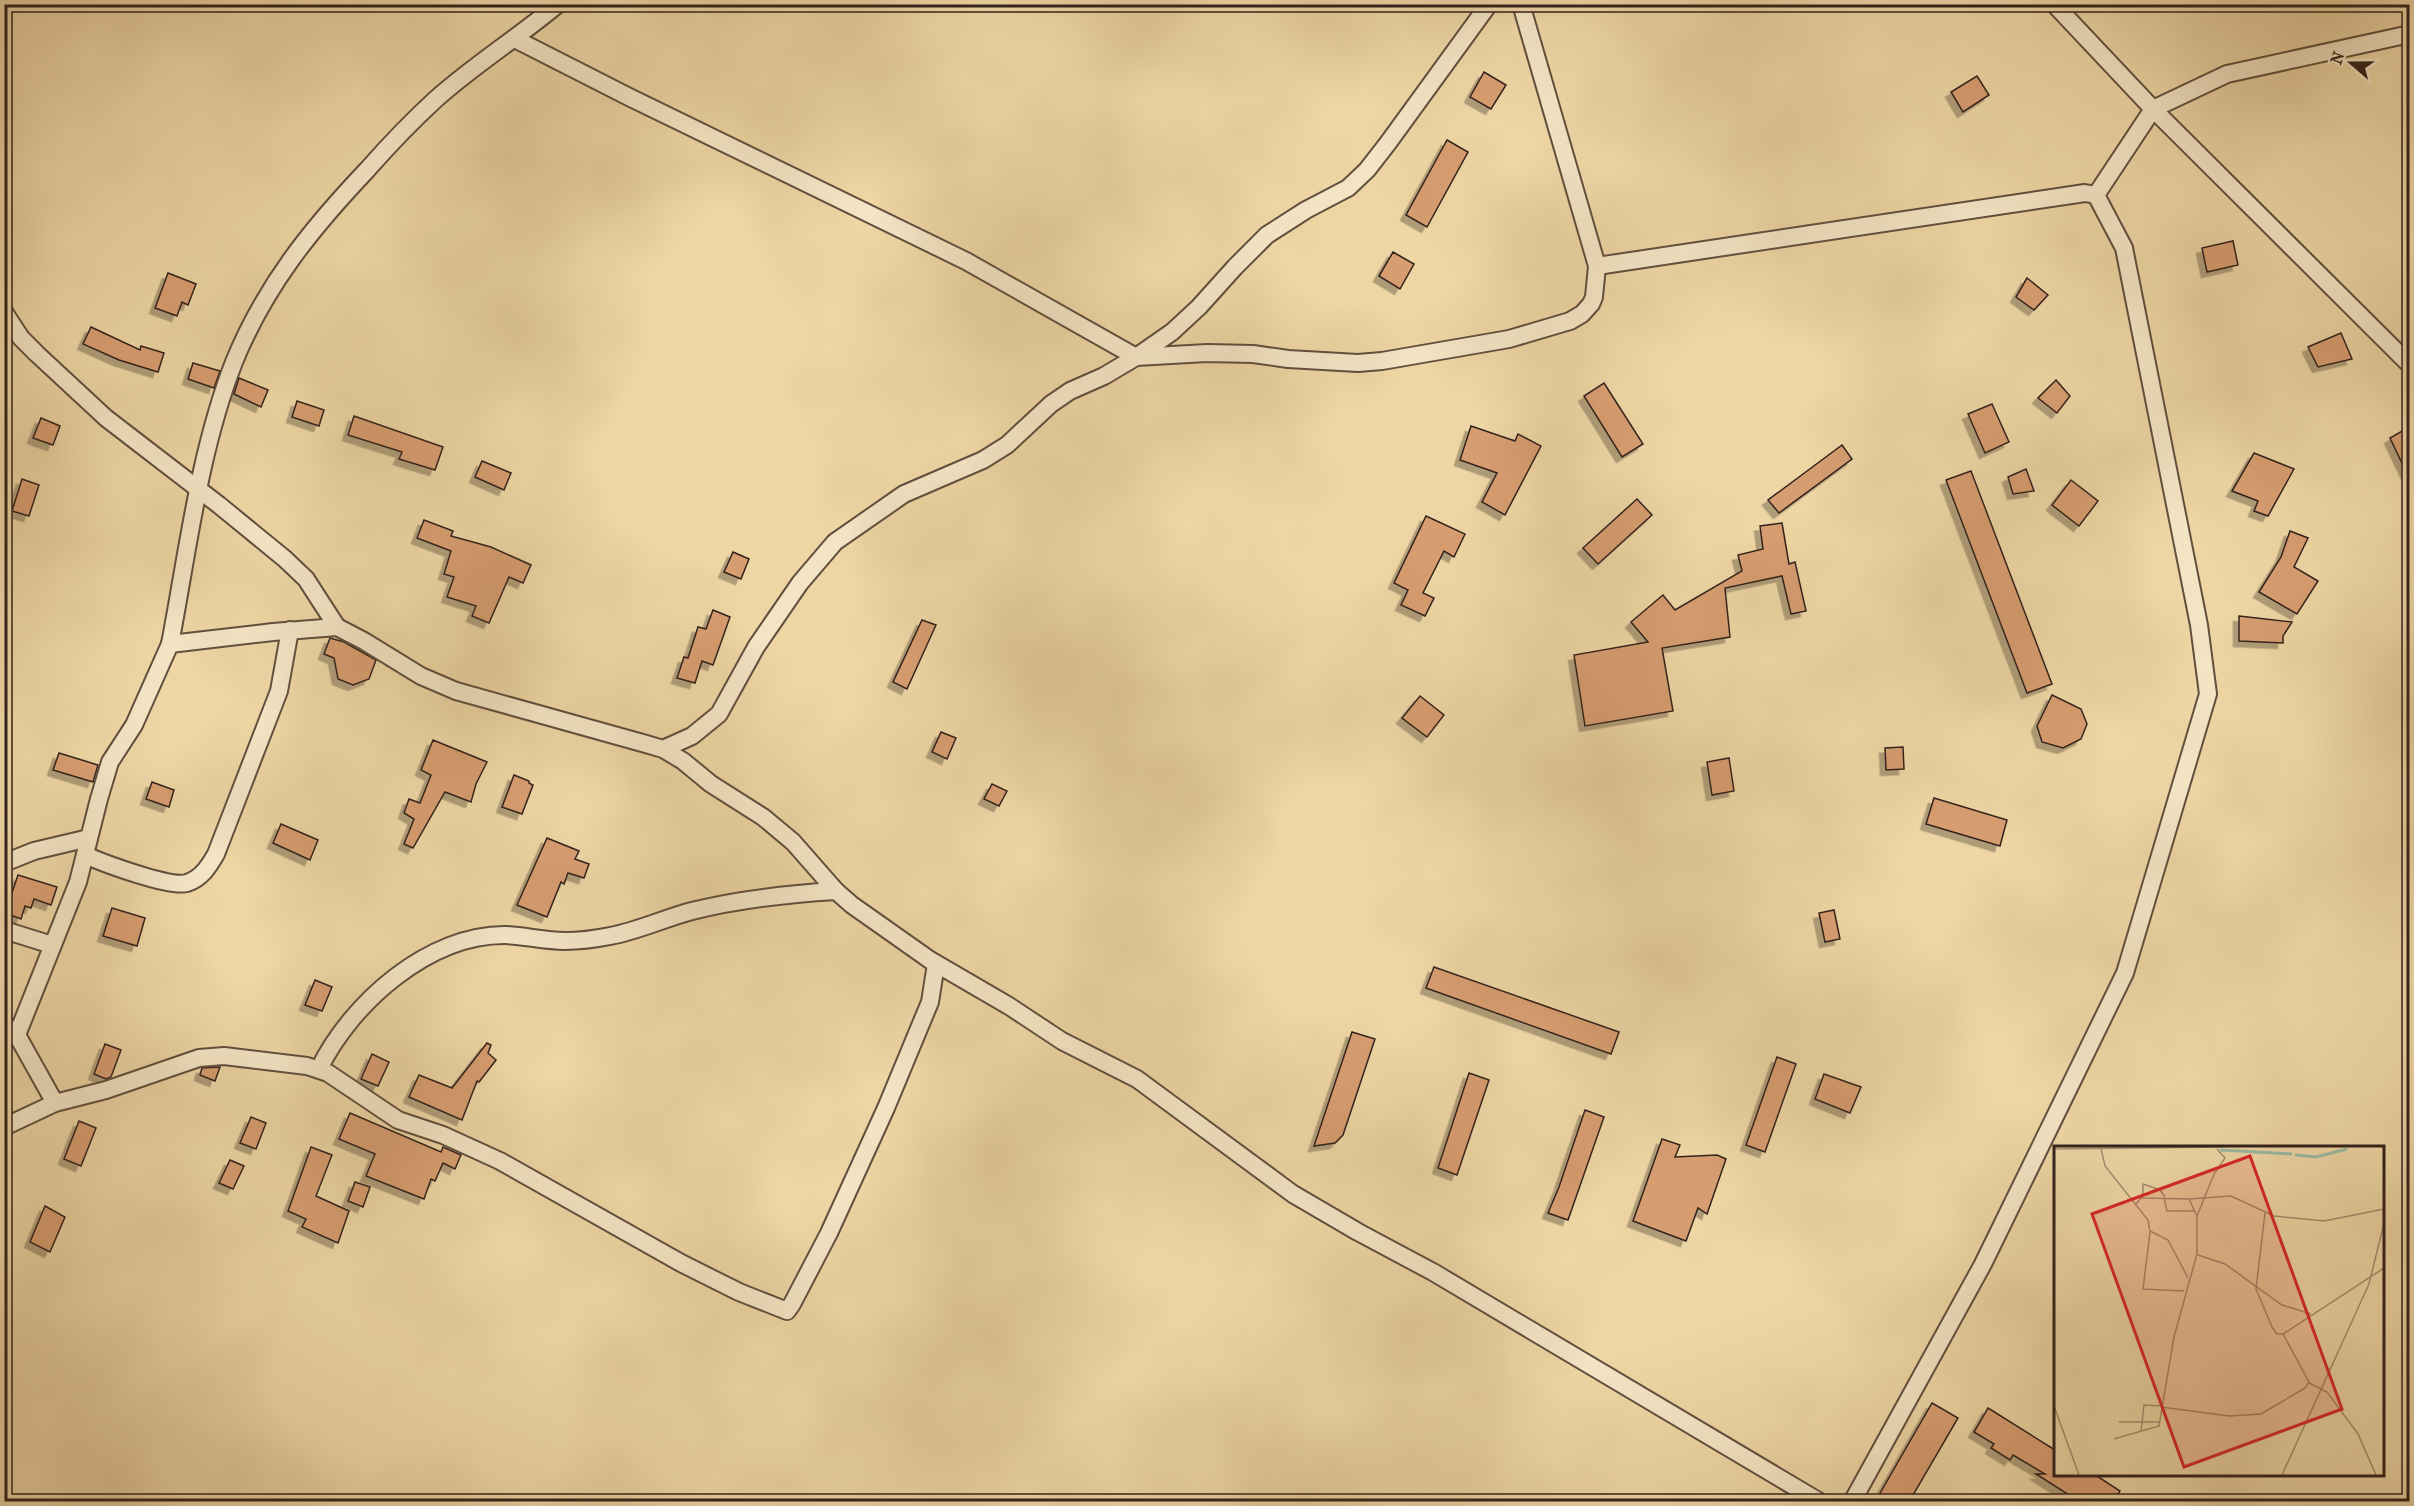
<svg xmlns="http://www.w3.org/2000/svg" width="2414" height="1506" viewBox="0 0 2414 1506" font-family="'IM FELL French Canon',serif">
<style>
.building{fill:#d69d70;stroke:#33221c;stroke-width:1.5;filter:url(#shadow)}
.lines{fill:none;stroke-linecap:round;stroke-linejoin:round}
.street-casing{stroke:#624f3e;stroke-width:20}
.street{stroke:#f3e4c4;stroke-width:16}
.inset-river{fill:none;stroke:#9ab9a2;stroke-width:3}
.inset-road{fill:none;stroke:#a38d6e;stroke-width:1.5}
.view{fill:#d62828;fill-opacity:0.15;stroke:#d62828;stroke-width:3}
.inset-edge{fill:none;stroke:#33221c;stroke-width:3}
</style>
<defs>
<filter id="shadow"><feDropShadow dx="-5.5" dy="5.5" stdDeviation="0" flood-color="#0004"/></filter>
</defs>
<rect width="100%" height="100%" fill="#edd5a4"/>
<filter id="stains"><feTurbulence type="fractalNoise" baseFrequency=".00333" numOctaves="4"/><feColorMatrix values="0 0 0 0 .2 0 0 0 0 .09 0 0 0 0 .02 0 0 0 .5 -.17"/></filter>
<radialGradient id="worn" r=".72"><stop offset=".6" stop-color="#630" stop-opacity="0"/><stop offset="1" stop-color="#630" stop-opacity=".3"/></radialGradient>
<g class="building">
<path d="M 1484,72 L 1506,85 L 1491,109 L 1470,97 Z"/>
<path d="M 1977,76 L 1989,95 L 1963,112 L 1951,92 Z"/>
<path d="M 1447,140 L 1468,152 L 1427,227 L 1406,215 Z"/>
<path d="M 2233,241 L 2238,265 L 2207,272 L 2202,248 Z"/>
<path d="M 1393,252 L 1414,264 L 1400,289 L 1379,276 Z"/>
<path d="M 168,273 L 196,284 L 188,305 L 182,302 L 177,316 L 155,308 Z"/>
<path d="M 2027,278 L 2048,295 L 2034,310 L 2016,297 Z"/>
<path d="M 91,327 L 140,350 L 141,346 L 164,353 L 158,372 L 119,360 L 83,344 Z"/>
<path d="M 2341,333 L 2352,359 L 2318,367 L 2308,347 Z"/>
<path d="M 193,363 L 220,371 L 214,388 L 188,379 Z"/>
<path d="M 239,378 L 268,390 L 261,407 L 234,394 Z"/>
<path d="M 2056,380 L 2070,396 L 2057,413 L 2038,398 Z"/>
<path d="M 1604,383 L 1643,444 L 1622,457 L 1584,396 Z"/>
<path d="M 297,401 L 324,410 L 319,426 L 292,417 Z"/>
<path d="M 1992,404 L 2009,442 L 1985,453 L 1968,414 Z"/>
<path d="M 354,416 L 443,447 L 435,470 L 399,459 L 402,452 L 348,435 Z"/>
<path d="M 41,418 L 60,426 L 53,445 L 33,438 Z"/>
<path d="M 1471,426 L 1515,441 L 1518,434 L 1541,446 L 1505,515 L 1482,502 L 1497,473 L 1460,460 Z"/>
<path d="M 2409,427 L 2409,478 L 2390,438 Z"/>
<path d="M 1842,445 L 1852,459 L 1779,513 L 1768,500 Z"/>
<path d="M 2254,453 L 2294,469 L 2268,516 L 2254,511 L 2258,501 L 2232,491 Z"/>
<path d="M 482,461 L 511,473 L 504,490 L 475,477 Z"/>
<path d="M 2026,469 L 2034,491 L 2013,494 L 2008,477 Z"/>
<path d="M 1971,471 L 2052,684 L 2027,693 L 1946,480 Z"/>
<path d="M 22,479 L 39,485 L 29,516 L 12,511 Z"/>
<path d="M 2071,480 L 2098,501 L 2079,526 L 2052,505 Z"/>
<path d="M 1637,499 L 1652,515 L 1598,564 L 1583,548 Z"/>
<path d="M 1426,516 L 1465,534 L 1454,557 L 1444,551 L 1423,593 L 1434,598 L 1425,616 L 1401,605 L 1408,590 L 1394,583 Z"/>
<path d="M 424,520 L 453,531 L 451,536 L 491,547 L 531,565 L 523,583 L 509,577 L 489,623 L 472,616 L 476,606 L 447,597 L 454,577 L 444,574 L 451,551 L 417,538 Z"/>
<path d="M 1782,523 L 1789,564 L 1795,562 L 1806,611 L 1791,614 L 1782,576 L 1725,588 L 1730,637 L 1662,648 L 1673,711 L 1585,726 L 1574,655 L 1648,642 L 1631,622 L 1663,595 L 1675,610 L 1742,571 L 1738,555 L 1763,549 L 1760,526 Z"/>
<path d="M 2290,531 L 2308,538 L 2294,567 L 2318,581 L 2297,614 L 2259,592 L 2281,557 Z"/>
<path d="M 733,552 L 749,559 L 741,579 L 724,572 Z"/>
<path d="M 713,610 L 730,617 L 713,665 L 702,661 L 695,683 L 677,678 L 684,657 L 688,658 L 698,627 L 706,629 Z"/>
<path d="M 2239,616 L 2292,622 L 2283,636 L 2283,643 L 2239,641 Z"/>
<path d="M 922,620 L 936,625 L 907,689 L 893,682 Z"/>
<path d="M 330,638 L 344,642 L 376,660 L 369,679 L 353,685 L 338,679 L 334,658 L 324,654 Z"/>
<path d="M 2052,695 L 2081,709 L 2087,724 L 2081,739 L 2063,748 L 2042,742 L 2037,726 Z"/>
<path d="M 1420,696 L 1444,715 L 1427,737 L 1402,718 Z"/>
<path d="M 941,732 L 956,738 L 947,759 L 932,752 Z"/>
<path d="M 433,740 L 487,762 L 476,784 L 471,802 L 445,792 L 413,848 L 404,844 L 414,819 L 404,813 L 409,799 L 420,803 L 431,775 L 421,770 Z"/>
<path d="M 1903,747 L 1904,769 L 1886,770 L 1885,748 Z"/>
<path d="M 59,753 L 98,765 L 93,782 L 53,770 Z"/>
<path d="M 1729,758 L 1734,791 L 1712,795 L 1707,762 Z"/>
<path d="M 514,775 L 529,781 L 529,783 L 533,785 L 522,814 L 502,807 Z"/>
<path d="M 152,782 L 174,790 L 169,807 L 146,799 Z"/>
<path d="M 992,784 L 1007,791 L 999,806 L 984,799 Z"/>
<path d="M 1934,798 L 2007,820 L 2000,846 L 1926,824 Z"/>
<path d="M 281,824 L 318,840 L 310,860 L 273,843 Z"/>
<path d="M 547,838 L 579,851 L 575,859 L 589,864 L 584,878 L 568,873 L 564,884 L 561,882 L 547,917 L 517,905 Z"/>
<path d="M 18,875 L 57,887 L 51,905 L 34,899 L 31,908 L 25,906 L 21,919 L 5,913 Z"/>
<path d="M 112,908 L 145,918 L 137,946 L 103,936 Z"/>
<path d="M 1834,910 L 1840,939 L 1825,942 L 1819,913 Z"/>
<path d="M 1434,967 L 1619,1032 L 1611,1054 L 1426,988 Z"/>
<path d="M 315,980 L 332,987 L 322,1011 L 305,1005 Z"/>
<path d="M 1352,1032 L 1375,1039 L 1343,1135 L 1335,1143 L 1314,1146 Z"/>
<path d="M 487,1043 L 491,1045 L 488,1053 L 496,1060 L 479,1082 L 477,1081 L 462,1120 L 409,1097 L 419,1075 L 452,1088 Z"/>
<path d="M 105,1044 L 121,1050 L 111,1077 L 106,1079 L 94,1074 Z"/>
<path d="M 372,1054 L 389,1062 L 378,1086 L 361,1079 Z"/>
<path d="M 1777,1057 L 1796,1064 L 1765,1152 L 1746,1145 Z"/>
<path d="M 220,1067 L 215,1081 L 200,1075 L 202,1068 Z"/>
<path d="M 1469,1073 L 1489,1080 L 1457,1175 L 1438,1168 Z"/>
<path d="M 1824,1074 L 1861,1087 L 1850,1113 L 1815,1099 Z"/>
<path d="M 1585,1110 L 1604,1117 L 1568,1220 L 1548,1213 L 1559,1187 Z"/>
<path d="M 350,1113 L 441,1152 L 443,1147 L 461,1155 L 455,1169 L 443,1163 L 435,1181 L 431,1179 L 424,1199 L 366,1176 L 375,1154 L 339,1139 Z"/>
<path d="M 251,1117 L 266,1123 L 256,1149 L 240,1143 Z"/>
<path d="M 79,1121 L 96,1128 L 81,1166 L 64,1159 Z"/>
<path d="M 1662,1139 L 1680,1145 L 1675,1157 L 1717,1155 L 1726,1159 L 1707,1214 L 1698,1208 L 1686,1241 L 1633,1221 Z"/>
<path d="M 311,1147 L 332,1155 L 316,1196 L 349,1211 L 338,1243 L 302,1227 L 306,1219 L 288,1211 Z"/>
<path d="M 230,1160 L 244,1166 L 233,1189 L 219,1183 Z"/>
<path d="M 355,1182 L 370,1187 L 363,1207 L 348,1201 Z"/>
<path d="M 45,1206 L 65,1217 L 50,1252 L 30,1242 Z"/>
<path d="M 1932,1403 L 1958,1418 L 1909,1502 L 1875,1502 Z"/>
<path d="M 1988,1408 L 2055,1450 L 2055,1474 L 2094,1474 L 2120,1491 L 2113,1502 L 2080,1502 L 2036,1474 L 2045,1474 L 2013,1455 L 2010,1460 L 1991,1448 L 1994,1444 L 1974,1432 Z"/>
</g>
<g class="lines">
<defs>
<g id="street">
<path d="M 1521,4 L 1597,266 L 2085,193 L 2096,195 L 2124,248 L 2199,625 L 2208,694 L 2125,973 L 1983,1264 L 1852,1502"/>
<path d="M 2054,4 L 2153,109 L 2410,365"/>
<path d="M 515,39 L 629,97 L 966,261 L 1136,357 L 1207,353 L 1253,354 L 1288,359 L 1358,363 L 1382,361 L 1509,339 L 1570,321 L 1582,314 L 1591,304 L 1594,297 L 1597,266"/>
<path d="M 2096,195 L 2153,109 L 2227,74 L 2410,34"/>
<path d="M 4,312 L 21,338 L 37,354 L 106,418 L 219,505 L 285,559 L 306,579 L 337,627"/>
<path d="M 170,644 C 188,550 199,452 234,362 C 265,286 311,229 367,170 C 389,145 412,121 436,99 C 475,64 519,37 558,4"/>
<path d="M 663,749 L 692,736 L 719,714 L 756,647 L 800,583 L 835,542 L 904,494 L 983,460 L 1007,445 L 1051,404 L 1070,391 L 1104,376 L 1136,357 L 1172,332 L 1199,307 L 1235,267 L 1267,235 L 1306,210 L 1348,188 L 1367,170 L 1388,143 L 1489,4"/>
<path d="M 85,855 C 103,863 170,888 187,883 C 202,878 209,866 216,854 L 279,691 L 290,630"/>
<path d="M 4,863 L 34,851 L 89,838"/>
<path d="M 4,930 L 52,945"/>
<path d="M 4,1024 L 17,1035 L 55,1103"/>
<path d="M 17,1035 L 78,882 L 99,799 L 110,762 L 134,725 L 170,644 L 273,632 L 337,627 L 364,641 L 421,676 L 456,691 L 646,744 L 663,749 L 683,761 L 711,784 L 763,817 L 793,842 L 836,891 L 852,905 L 930,960 L 1009,1006 L 1062,1041 L 1137,1079 L 1293,1194 L 1358,1232 L 1433,1272 L 1820,1502"/>
<path d="M 319,1069 C 351,1003 429,934 506,935 C 526,936 545,941 565,941 C 580,941 595,939 610,936 C 638,931 665,918 692,911 C 740,899 787,894 836,891"/>
<path d="M 4,1127 L 55,1103 L 106,1090 L 199,1058 L 224,1056 L 307,1066 L 328,1073 L 398,1120 L 443,1135 L 500,1161 L 681,1263 L 739,1292 L 787,1311 L 792,1304 L 829,1233 L 886,1108 L 930,1002 L 936,964"/>
</g>
</defs>
<use href="#street" class="street-casing"/>
<use href="#street" class="street"/>
</g>
<g transform="translate(2054 1146)">
<rect width="330" height="330" fill="#edd5a4"/>
<path class="inset-river" d="M 166,4 L 238,8M 241,9 L 262,11 L 293,3"/>
<path class="inset-road" d="M 0,3 L 169,1M 47,3 L 51,20 L 94,74 L 96,86 L 89,143 L 130,145M 110,52 L 113,65 L 141,65M 135,53 L 177,50 L 220,70 L 270,75 L 330,63M 82,58 L 89,50 L 89,38 L 106,44 L 111,51M 211,67 L 202,143 L 218,181 L 223,188 L 229,188M 143,70 L 160,28 L 171,12 L 163,3M 96,85 L 114,94 L 134,132M 144,109 L 171,118 L 228,159 L 257,168M 255,237 L 273,246 L 304,288 L 322,329M 0,260 L 25,329M 107,261 L 175,270 L 207,268 L 251,242 L 255,236 L 229,188 L 330,122M 65,276 L 106,276M 87,286 L 90,259 L 108,260M 60,293 L 105,280 L 120,191 L 143,108 L 143,70 L 135,53 L 88,52M 228,329 L 315,138 L 330,77"/>
<path class="view" d="M 196,10 L 288,263 L 130,321 L 38,68 Z"/>
<rect width="330" height="330" class="inset-edge"/>
</g>
<rect width="2414" height="1506" fill="none" stroke="#edd5a4" stroke-width="24"/>
<rect x="6" y="6" width="2402" height="1494" fill="none" stroke="#33221c" stroke-width="3"/>
<rect x="12" y="12" width="2390" height="1482" fill="none" stroke="#33221c" stroke-width="1.5"/>
<g transform="translate(2351 63) rotate(290)" stroke="#f3e4c4" stroke-width="4.5" paint-order="stroke">
<path d="M0-4.5L10 22L0 15L-10 22Z" fill="#33221c"/>
<text y="-9" font-size="16" font-weight="bold" text-anchor="middle" fill="#33221c">N</text>
</g>
<rect width="100%" height="100%" filter="url(#stains)"/>
<rect width="100%" height="100%" fill="url(#worn)"/>
</svg>
